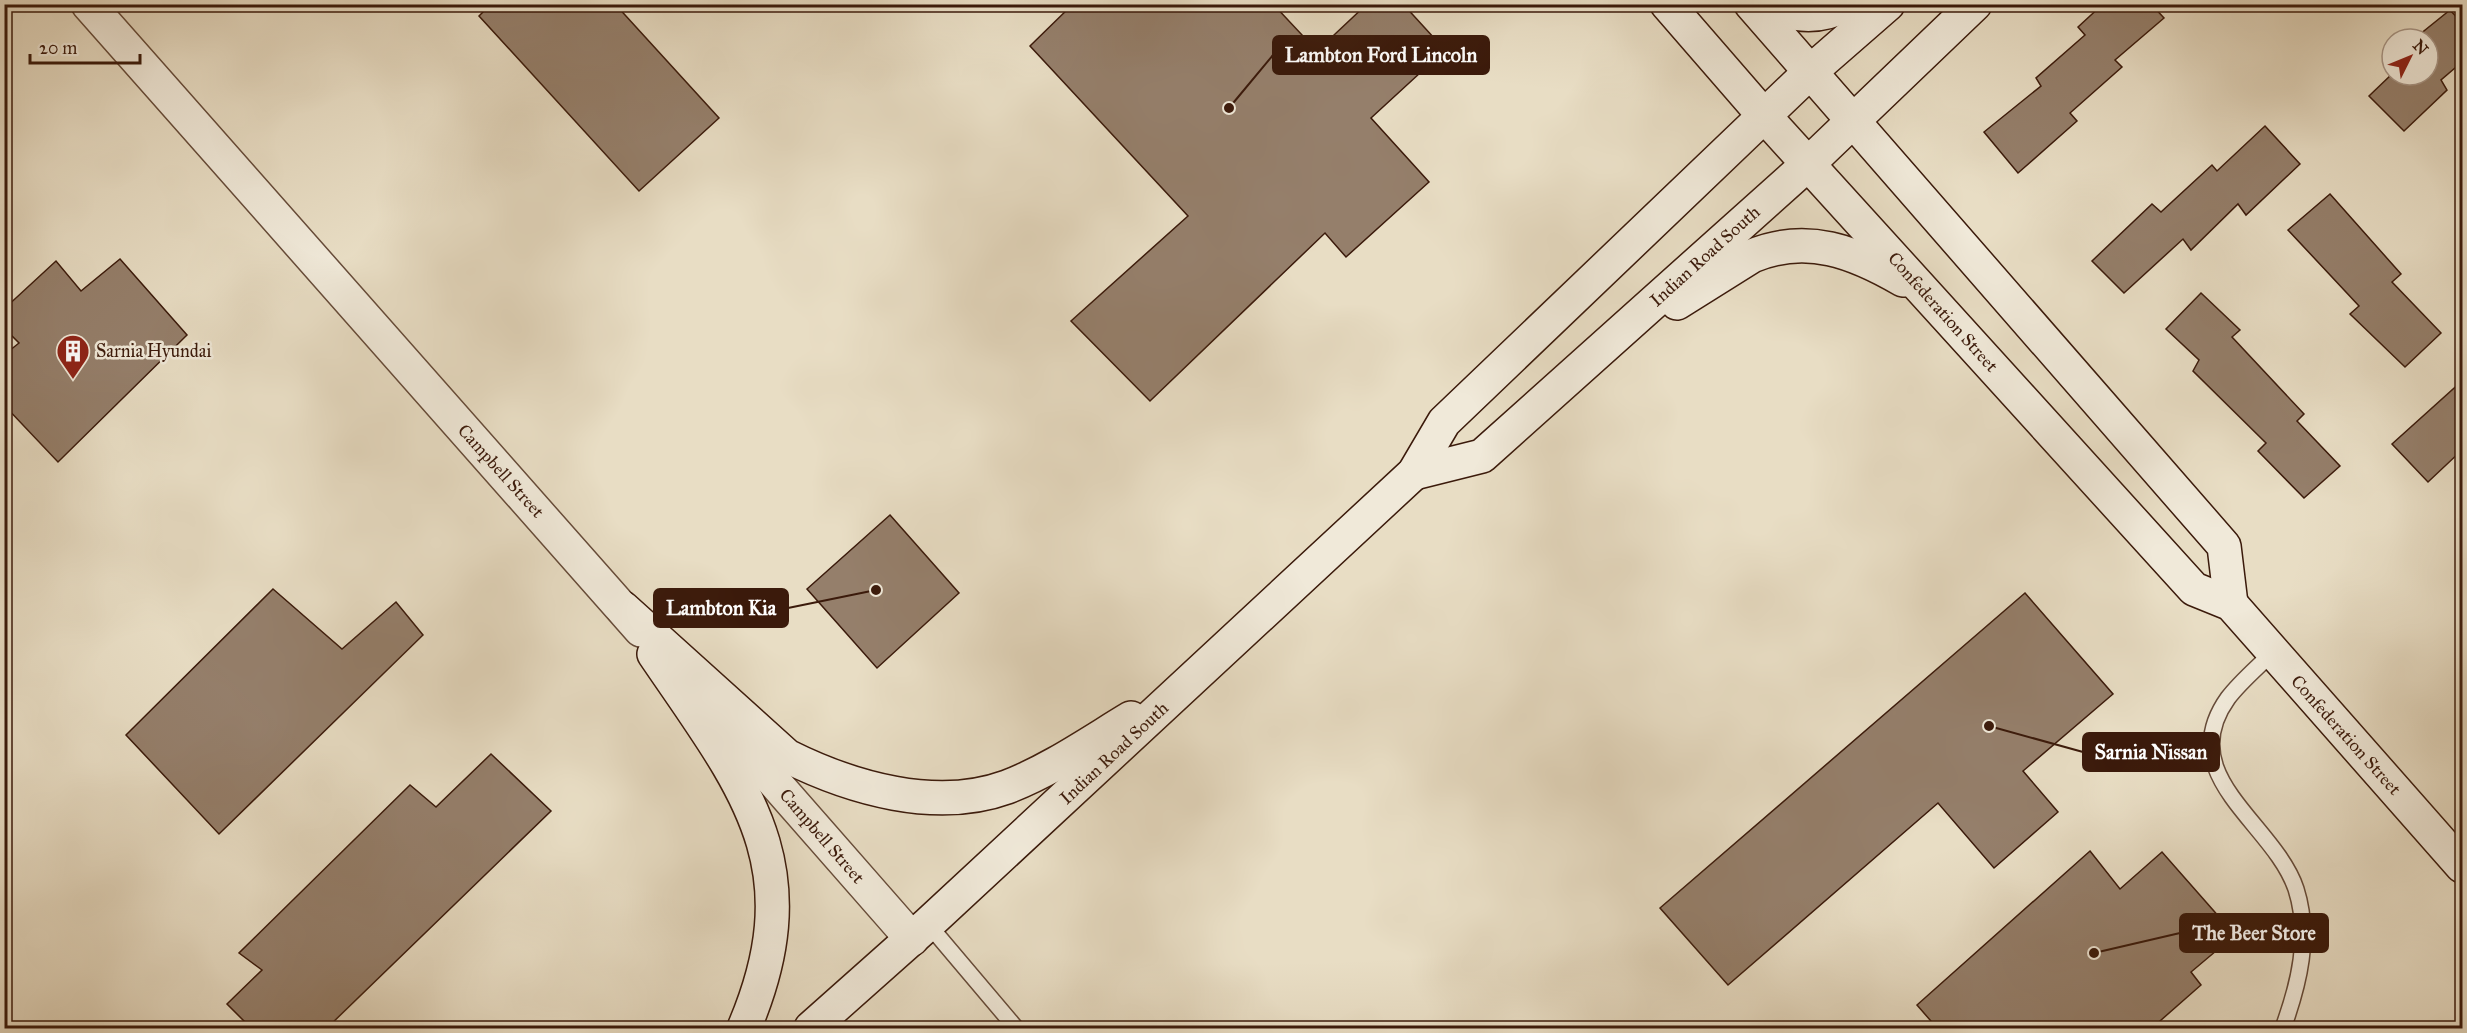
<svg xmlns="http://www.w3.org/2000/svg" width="2467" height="1033" viewBox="0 0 2467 1033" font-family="'IM FELL Great Primer',serif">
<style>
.building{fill:#957f6b;stroke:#3b1a0b;stroke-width:1.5}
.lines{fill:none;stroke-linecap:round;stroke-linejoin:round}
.service-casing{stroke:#664b39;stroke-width:18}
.tertiary-casing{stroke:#664b39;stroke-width:36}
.secondary-casing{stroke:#3b1a0b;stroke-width:36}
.service{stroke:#f0e9d9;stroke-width:15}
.tertiary{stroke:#f0e9d9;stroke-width:33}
.secondary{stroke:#f0e9d9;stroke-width:33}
.labels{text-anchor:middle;stroke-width:5;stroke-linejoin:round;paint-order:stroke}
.street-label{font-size:18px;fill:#3b1a0b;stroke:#f0e9d9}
.poi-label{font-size:18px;fill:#3b1a0b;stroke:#f0e9d9;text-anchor:start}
.leader{fill:none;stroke:#3b1a0b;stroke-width:2}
.callout-dot{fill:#3b1a0b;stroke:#f0e9d9;stroke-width:2}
.callout{fill:#3b1a0b;stroke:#3b1a0b;stroke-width:2}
.callout-label{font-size:20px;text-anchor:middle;font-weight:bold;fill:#fff}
</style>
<rect width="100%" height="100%" fill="#e8ddc4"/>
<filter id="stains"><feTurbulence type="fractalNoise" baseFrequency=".00333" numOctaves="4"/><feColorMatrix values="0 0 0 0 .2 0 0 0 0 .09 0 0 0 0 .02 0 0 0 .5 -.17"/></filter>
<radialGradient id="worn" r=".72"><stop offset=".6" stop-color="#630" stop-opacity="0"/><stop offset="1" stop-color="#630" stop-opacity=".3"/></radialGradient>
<g class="building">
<path d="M 491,4 L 615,4 L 719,118 L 639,191 L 479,16 Z"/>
<path d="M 1073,4 L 1273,4 L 1317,51 L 1367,4 L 1403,4 L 1445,50 L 1371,118 L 1429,182 L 1346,257 L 1325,233 L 1150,401 L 1071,321 L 1188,216 L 1030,46 Z"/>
<path d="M 2103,4 L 2151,4 L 2164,18 L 2115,60 L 2122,67 L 2070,113 L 2077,121 L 2018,173 L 1984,132 L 2041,86 L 2036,78 L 2085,35 L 2078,27 Z"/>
<path d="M 2450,10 L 2462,23 L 2462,62 L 2441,80 L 2447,90 L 2404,131 L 2369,96 L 2392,74 L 2428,75 L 2428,39 L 2414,39 Z"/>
<path d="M 2265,126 L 2300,164 L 2246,215 L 2238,204 L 2191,250 L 2183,239 L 2124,293 L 2092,261 L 2152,204 L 2161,212 L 2212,165 L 2217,171 Z"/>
<path d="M 2330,194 L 2401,274 L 2392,282 L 2441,333 L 2405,367 L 2350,314 L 2359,306 L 2288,230 Z"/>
<path d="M 120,259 L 187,335 L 58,462 L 4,405 L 4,355 L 19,343 L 4,328 L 4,309 L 56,261 L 81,291 Z"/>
<path d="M 2201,293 L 2240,330 L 2232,337 L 2304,414 L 2297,421 L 2340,466 L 2304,498 L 2258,451 L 2266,443 L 2193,371 L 2199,360 L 2166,329 Z"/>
<path d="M 2462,381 L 2462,450 L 2428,482 L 2392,444 Z"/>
<path d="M 890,515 L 959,593 L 877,668 L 807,589 Z"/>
<path d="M 273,589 L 342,649 L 396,602 L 423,635 L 219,834 L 126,735 Z"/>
<path d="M 2025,593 L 2113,694 L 2023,771 L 2058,812 L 1994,868 L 1938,803 L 1728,985 L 1660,908 Z"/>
<path d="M 491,754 L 551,811 L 327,1028 L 251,1028 L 227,1004 L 262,970 L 239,953 L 410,785 L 436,807 Z"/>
<path d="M 2090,851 L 2120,889 L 2162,852 L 2235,935 L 2191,972 L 2201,985 L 2152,1028 L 1937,1028 L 1917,1005 Z"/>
</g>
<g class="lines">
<defs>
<g id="service">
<path d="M 2273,652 C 2258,667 2240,682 2228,698 C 2172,776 2274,823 2296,889 C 2311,936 2299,984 2283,1028"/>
<path d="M 928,924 L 1016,1028"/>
</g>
<g id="tertiary">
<path d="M 88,4 L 641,630"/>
<path d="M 685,680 L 912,939"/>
</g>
<g id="secondary">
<path d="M 1667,4 L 1759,110 L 2194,589 L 2231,604 L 2462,866"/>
<path d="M 1751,4 L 2224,546 L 2231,604"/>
<path d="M 1767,4 C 1794,17 1820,19 1847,4"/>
<path d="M 1677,303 L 1752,256 C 1807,233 1855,252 1903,280"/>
<path d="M 1414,473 L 1482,456 L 1808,164 L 1975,4"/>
<path d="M 623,608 L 787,756 C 851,788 936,813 1007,787 C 1051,770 1091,742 1131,718"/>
<path d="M 654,654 C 743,785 814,864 744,1028"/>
<path d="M 811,1028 L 928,924 L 1414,473 L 1444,422 L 1810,72 L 1888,4"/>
</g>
</defs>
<use href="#service" class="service-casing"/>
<use href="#tertiary" class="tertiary-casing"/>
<use href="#secondary" class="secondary-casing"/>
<use href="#service" class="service"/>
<use href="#tertiary" class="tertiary"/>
<use href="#secondary" class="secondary"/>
</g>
<defs>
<symbol id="building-pin" viewBox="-11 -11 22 30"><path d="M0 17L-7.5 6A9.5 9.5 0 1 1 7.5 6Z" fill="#8f2418" stroke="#f0e9d9"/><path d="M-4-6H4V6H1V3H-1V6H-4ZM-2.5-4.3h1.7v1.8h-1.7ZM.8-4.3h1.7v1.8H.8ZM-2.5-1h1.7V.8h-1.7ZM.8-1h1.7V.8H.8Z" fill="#fff"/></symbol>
</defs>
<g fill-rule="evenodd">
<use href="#building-pin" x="54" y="332" width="38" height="52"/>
</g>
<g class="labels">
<g class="street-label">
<text transform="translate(1705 256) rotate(-42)" y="6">Indian Road South</text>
<text transform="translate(1943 312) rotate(48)" y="6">Confederation Street</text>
<text transform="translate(501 471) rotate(48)" y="6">Campbell Street</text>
<text transform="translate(2346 735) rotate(48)" y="6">Confederation Street</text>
<text transform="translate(1114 753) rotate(-43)" y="6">Indian Road South</text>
<text transform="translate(822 836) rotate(49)" y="6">Campbell Street</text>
</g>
<g class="poi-label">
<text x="96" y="357">Sarnia Hyundai</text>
</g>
</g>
<path class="leader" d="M1229 108L1273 55M876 590L788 608M1989 726L2083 752M2094 953L2180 933"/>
<g class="callout-dot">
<circle cx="1229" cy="108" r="6"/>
<circle cx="876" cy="590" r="6"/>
<circle cx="1989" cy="726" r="6"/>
<circle cx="2094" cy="953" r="6"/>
</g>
<g class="callout">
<rect x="1273" y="36" width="216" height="38" rx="6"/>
<rect x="654" y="589" width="134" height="38" rx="6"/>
<rect x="2083" y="733" width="136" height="38" rx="6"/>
<rect x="2180" y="914" width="148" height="38" rx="6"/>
</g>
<g class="callout-label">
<text x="1381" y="62">Lambton Ford Lincoln</text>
<text x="721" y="615">Lambton Kia</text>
<text x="2151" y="759">Sarnia Nissan</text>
<text x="2254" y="940">The Beer Store</text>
</g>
<rect width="2467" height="1033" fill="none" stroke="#e8ddc4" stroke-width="24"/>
<rect x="6" y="6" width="2455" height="1021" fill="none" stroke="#3b1a0b" stroke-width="3"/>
<rect x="12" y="12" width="2443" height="1009" fill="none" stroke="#3b1a0b" stroke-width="1.5"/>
<g transform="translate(2410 57) rotate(47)"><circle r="28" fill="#f0e9d9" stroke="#a89687" stroke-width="1.5"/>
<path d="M0-4.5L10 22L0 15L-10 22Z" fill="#8f2418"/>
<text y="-9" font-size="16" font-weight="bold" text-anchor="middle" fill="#3b1a0b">N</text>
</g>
<path d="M30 54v9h110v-9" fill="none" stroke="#3b1a0b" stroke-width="3"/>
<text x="39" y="54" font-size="18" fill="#3b1a0b" stroke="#f0e9d9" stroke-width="4.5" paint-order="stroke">20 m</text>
<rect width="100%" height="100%" filter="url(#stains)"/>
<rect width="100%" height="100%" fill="url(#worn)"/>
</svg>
